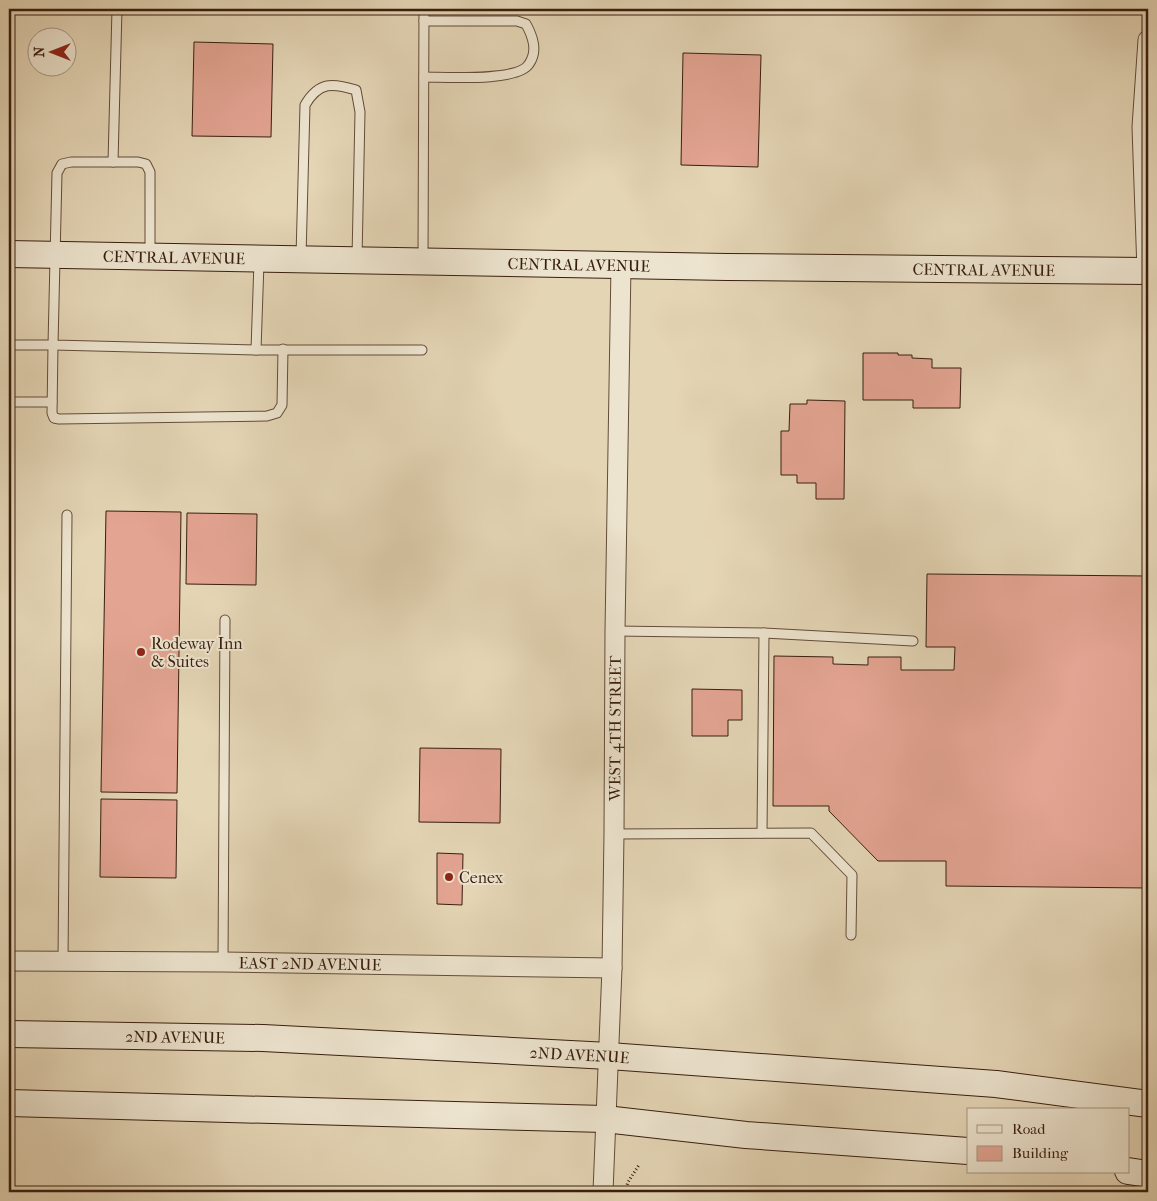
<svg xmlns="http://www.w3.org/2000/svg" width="1157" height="1201" viewBox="0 0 1157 1201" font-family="'IM FELL French Canon',serif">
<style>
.building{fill:#e3a492;stroke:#381e0f}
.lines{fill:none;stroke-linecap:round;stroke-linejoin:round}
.lane-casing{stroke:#634c38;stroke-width:11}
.street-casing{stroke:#634c38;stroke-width:21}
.secondary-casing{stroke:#381e0f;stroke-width:28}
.path{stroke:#381e0f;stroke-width:3;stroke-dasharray:1 2.5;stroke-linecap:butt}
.lane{stroke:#ede4cf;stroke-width:9}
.street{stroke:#ede4cf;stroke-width:19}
.secondary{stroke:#ede4cf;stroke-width:26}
.poi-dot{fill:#8f2418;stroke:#ede4cf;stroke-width:2}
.labels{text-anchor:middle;stroke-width:4;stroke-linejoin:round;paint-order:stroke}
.street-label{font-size:16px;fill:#381e0f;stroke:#ede4cf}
.poi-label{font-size:16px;fill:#381e0f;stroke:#ede4cf;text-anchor:start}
</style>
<rect width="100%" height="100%" fill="#e4d5b5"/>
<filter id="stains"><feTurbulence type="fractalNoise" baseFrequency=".004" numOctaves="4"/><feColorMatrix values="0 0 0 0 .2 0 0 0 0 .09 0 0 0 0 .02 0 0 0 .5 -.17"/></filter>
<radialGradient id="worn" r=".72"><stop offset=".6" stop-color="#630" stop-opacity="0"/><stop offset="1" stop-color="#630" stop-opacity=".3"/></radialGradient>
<g class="building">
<path d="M 194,42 L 273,44 L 271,137 L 192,136 Z"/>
<path d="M 683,53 L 761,55 L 758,167 L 681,165 Z"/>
<path d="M 863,353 L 898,353 L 898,355 L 912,355 L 912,358 L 932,359 L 932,368 L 961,368 L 960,408 L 913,408 L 913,400 L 863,400 Z"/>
<path d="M 807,400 L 845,401 L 844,499 L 816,499 L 816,483 L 797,483 L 797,475 L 781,475 L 781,431 L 789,431 L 790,404 L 807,404 Z"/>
<path d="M 106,511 L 181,512 L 177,793 L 101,792 Z"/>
<path d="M 187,513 L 257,514 L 256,585 L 186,584 Z"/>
<path d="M 927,574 L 1148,576 L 1148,888 L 946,886 L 946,861 L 878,861 L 829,811 L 829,806 L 773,806 L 774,656 L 833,657 L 833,664 L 868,665 L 868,657 L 901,657 L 901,670 L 954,670 L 955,647 L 926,647 Z"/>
<path d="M 692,689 L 742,690 L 742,720 L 728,720 L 728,736 L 692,736 Z"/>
<path d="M 420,748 L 501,749 L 500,823 L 419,822 Z"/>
<path d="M 101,799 L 177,800 L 176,878 L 100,877 Z"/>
<path d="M 437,853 L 463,854 L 462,905 L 437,904 Z"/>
</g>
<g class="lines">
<defs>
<g id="lane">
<path d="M 424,77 C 445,77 518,82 529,64 C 538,51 533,37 526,24 L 517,21 L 424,21"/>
<path d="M 113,162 L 117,9"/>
<path d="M 150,254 L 150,172 L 146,164 L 138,162 L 71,162 L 62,164 L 57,173 L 53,345 L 256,350 L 259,262"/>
<path d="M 301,257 L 305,105 C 319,81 333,83 356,90 L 360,112 L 357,259"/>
<path d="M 423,259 L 424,9"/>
<path d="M 9,345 L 53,345 L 52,413 L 54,418 L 59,419 L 267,416 L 277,413 L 282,405 L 283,349"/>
<path d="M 256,350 L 422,350"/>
<path d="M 9,402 L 52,402"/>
<path d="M 9,434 L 9,691"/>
<path d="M 615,631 L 764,633 L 913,641"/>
<path d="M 762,833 L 764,633"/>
<path d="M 614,834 L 811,833 L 852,875 L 851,935"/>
<path d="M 63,961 L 67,515"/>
<path d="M 223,962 L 225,620"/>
</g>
<g id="street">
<path d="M 1147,271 L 1142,127 L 1148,40"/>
<path id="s1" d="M 9,961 L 223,962 L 612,968"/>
<path id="s2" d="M 603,1192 L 612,968 L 614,834 L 615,631 L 621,265"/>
</g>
<g id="secondary">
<path id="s3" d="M 9,254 L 727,267 L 1148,271"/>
<path id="s4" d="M 9,1034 L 263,1038 L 609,1056 L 996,1084 L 1148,1104"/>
<path d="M 9,1103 L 605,1119 L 746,1135 L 968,1151"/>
<path d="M 1128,1171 L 1148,1174"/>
</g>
</defs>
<use href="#lane" class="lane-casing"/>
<use href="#street" class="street-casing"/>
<use href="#secondary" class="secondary-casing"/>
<path class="path" d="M 626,1188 L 628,1182 L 639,1165"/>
<use href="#lane" class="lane"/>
<use href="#street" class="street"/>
<use href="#secondary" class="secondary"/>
</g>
<g class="poi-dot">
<circle cx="141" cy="652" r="5"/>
<circle cx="449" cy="877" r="5"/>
</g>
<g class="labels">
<g class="street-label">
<text dy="6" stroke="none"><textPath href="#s3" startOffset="165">CENTRAL AVENUE</textPath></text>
<text dy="6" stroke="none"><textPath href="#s3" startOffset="570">CENTRAL AVENUE</textPath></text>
<text dy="6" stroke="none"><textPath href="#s3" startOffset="975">CENTRAL AVENUE</textPath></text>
<text dy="6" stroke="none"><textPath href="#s2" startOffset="464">WEST 4TH STREET</textPath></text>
<text dy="6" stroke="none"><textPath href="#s1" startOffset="301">EAST 2ND AVENUE</textPath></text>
<text dy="6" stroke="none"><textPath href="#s4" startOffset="166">2ND AVENUE</textPath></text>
<text dy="6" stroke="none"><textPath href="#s4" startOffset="571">2ND AVENUE</textPath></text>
</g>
<g class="poi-label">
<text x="151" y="649">Rodeway Inn<tspan x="151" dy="18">&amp; Suites</tspan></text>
<text x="459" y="883">Cenex</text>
</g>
</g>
<rect width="1157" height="1201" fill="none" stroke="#e4d5b5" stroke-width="30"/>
<rect x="10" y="10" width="1137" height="1181" fill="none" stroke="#381e0f" stroke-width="2.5"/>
<rect x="15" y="15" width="1127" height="1171" fill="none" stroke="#381e0f"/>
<rect x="967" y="1108" width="162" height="65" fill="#ede4cf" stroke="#a59582"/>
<rect x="977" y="1125" width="25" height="8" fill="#ede4cf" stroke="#a59582"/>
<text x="1012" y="1134" font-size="15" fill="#381e0f">Road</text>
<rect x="977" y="1146" width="25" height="15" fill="#e3a492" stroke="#a59582"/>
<text x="1012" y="1158" font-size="15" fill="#381e0f">Building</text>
<g transform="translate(52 52) rotate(270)"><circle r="24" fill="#ede4cf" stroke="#a59582"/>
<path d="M0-4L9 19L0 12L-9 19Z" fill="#8f2418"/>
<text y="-8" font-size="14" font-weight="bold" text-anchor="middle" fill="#381e0f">N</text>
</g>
<rect width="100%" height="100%" filter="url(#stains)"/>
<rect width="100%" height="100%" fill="url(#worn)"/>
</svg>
